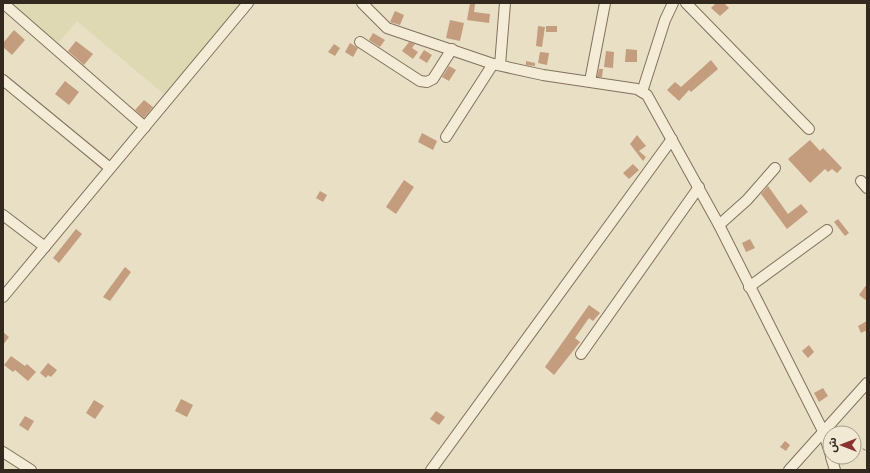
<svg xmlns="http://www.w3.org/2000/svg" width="870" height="473" viewBox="0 0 870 473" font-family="Literata,'Noto Sans Arabic',serif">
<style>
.farmland{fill:#ded8b3}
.building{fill:#c49c7e}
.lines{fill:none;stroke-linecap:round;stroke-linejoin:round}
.minor-casing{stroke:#82715d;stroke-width:12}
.path{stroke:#82715d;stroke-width:1;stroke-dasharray:3 2;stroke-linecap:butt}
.minor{stroke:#f5ecd7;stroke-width:10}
</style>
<rect width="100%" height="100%" fill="#e9dfc5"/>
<path class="farmland" d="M 11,3 L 242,3 L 165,95 L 77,21 L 58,43 Z"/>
<g class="building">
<path d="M 470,3 L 475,4 L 474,12 L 490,14 L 489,23 L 467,20 Z"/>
<path d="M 716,3 L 724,3 L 729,8 L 720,16 L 711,8 Z"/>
<path d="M 395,11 L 404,15 L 400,25 L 390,22 Z"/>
<path d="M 450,20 L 464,23 L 460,41 L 446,38 Z"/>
<path d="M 538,26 L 545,27 L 542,47 L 536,46 Z"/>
<rect x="546" y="26" width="11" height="6"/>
<path d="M 14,30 L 25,40 L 12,55 L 3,47 L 3,43 Z"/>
<path d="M 373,33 L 385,40 L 380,47 L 369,40 Z"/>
<path d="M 76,41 L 93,54 L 84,65 L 68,51 Z"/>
<path d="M 409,42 L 415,44 L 412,48 L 418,52 L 413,59 L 402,51 Z"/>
<path d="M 350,43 L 358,48 L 353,57 L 345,52 Z"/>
<path d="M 334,44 L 340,48 L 335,56 L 328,52 Z"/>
<path d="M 626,49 L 637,50 L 637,62 L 625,62 Z"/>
<path d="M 424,50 L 432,55 L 427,63 L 419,58 Z"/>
<path d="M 606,51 L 614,52 L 613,68 L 604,67 Z"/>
<path d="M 540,52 L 549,53 L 547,65 L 538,63 Z"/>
<path d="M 711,60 L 718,69 L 691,92 L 689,90 L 679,101 L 667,90 L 675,82 L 681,87 Z"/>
<path d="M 526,61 L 535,63 L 535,66 L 526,65 Z"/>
<path d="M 449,66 L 456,70 L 449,81 L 442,77 Z"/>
<path d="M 599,69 L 603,69 L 602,77 L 597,77 Z"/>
<path d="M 65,81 L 79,92 L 69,105 L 55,94 Z"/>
<path d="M 144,100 L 153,107 L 144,118 L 135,110 Z"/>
<path d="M 422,133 L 437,141 L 433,150 L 418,142 Z"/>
<path d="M 637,135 L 646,146 L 639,151 L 646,157 L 643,161 L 630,144 Z"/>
<path d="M 810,140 L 820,151 L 823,148 L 842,168 L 837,173 L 832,169 L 828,172 L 825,169 L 810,183 L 788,159 Z"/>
<path d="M 633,164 L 639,170 L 629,179 L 623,173 Z"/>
<path d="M 404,180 L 414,187 L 396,214 L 386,207 Z"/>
<path d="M 768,186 L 788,214 L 801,204 L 808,212 L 787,229 L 761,194 Z"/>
<path d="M 320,191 L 327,195 L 323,202 L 316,198 Z"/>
<path d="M 838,219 L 849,233 L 845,236 L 834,222 Z"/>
<path d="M 76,229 L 82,234 L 59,263 L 53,258 Z"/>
<path d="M 750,239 L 755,248 L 746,252 L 742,243 Z"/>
<path d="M 125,267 L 131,272 L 110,301 L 103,297 Z"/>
<path d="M 867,284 L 867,301 L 859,295 Z"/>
<path d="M 589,305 L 600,313 L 593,321 L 589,318 L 575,338 L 580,342 L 554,375 L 545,367 Z"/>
<path d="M 867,321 L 867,330 L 861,333 L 858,326 Z"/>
<path d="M 3,332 L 9,337 L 3,345 Z"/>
<path d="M 809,345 L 814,352 L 808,358 L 802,351 Z"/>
<path d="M 11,356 L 25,366 L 27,364 L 36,372 L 28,381 L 15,370 L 13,372 L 4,365 Z"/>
<path d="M 48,363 L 57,370 L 51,377 L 48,375 L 46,378 L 40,373 Z"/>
<path d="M 823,388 L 828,396 L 819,402 L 814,393 Z"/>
<path d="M 181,399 L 193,405 L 187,417 L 175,411 Z"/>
<path d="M 94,400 L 104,406 L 95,419 L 86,413 Z"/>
<path d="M 436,411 L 445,417 L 439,425 L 430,419 Z"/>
<path d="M 25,416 L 34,421 L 28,431 L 19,425 Z"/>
<path d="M 785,441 L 790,445 L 786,451 L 780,447 Z"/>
</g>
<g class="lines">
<defs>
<g id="minor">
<path d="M 3,3 L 145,127"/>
<path d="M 362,3 L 387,28 L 493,64 L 543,75 L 637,89 L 647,95 L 719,225 L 823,431 L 830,453"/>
<path d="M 686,3 L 809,129"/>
<path d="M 360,42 L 420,81 L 427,82 L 433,79 L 452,49"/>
<path d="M 500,65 L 505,3"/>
<path d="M 3,80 L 110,168"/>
<path d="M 590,81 L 605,3"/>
<path d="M 642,92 L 665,20 L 673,3"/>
<path d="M 446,137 L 493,64"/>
<path d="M 861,181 L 867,188"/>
<path d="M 3,215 L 45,247"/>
<path d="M 719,225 L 747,200 L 775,168"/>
<path d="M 749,287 L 827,230"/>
<path d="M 3,297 L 248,3"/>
<path d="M 581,354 L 699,187"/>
<path d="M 3,452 L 31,470"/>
<path d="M 831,457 L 835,470"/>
<path d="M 431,470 L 672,139"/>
<path d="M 789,470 L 867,383"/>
</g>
</defs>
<use href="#minor" class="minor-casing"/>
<path class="path" d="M 854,444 L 867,451"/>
<use href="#minor" class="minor"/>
</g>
<rect width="870" height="473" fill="none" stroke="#34291f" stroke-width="8"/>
<g transform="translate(842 445) rotate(270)"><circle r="19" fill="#f2e9d4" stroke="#a69c8c"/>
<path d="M0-3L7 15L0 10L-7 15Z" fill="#8b3333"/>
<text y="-6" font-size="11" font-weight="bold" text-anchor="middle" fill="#34291f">ش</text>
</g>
</svg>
